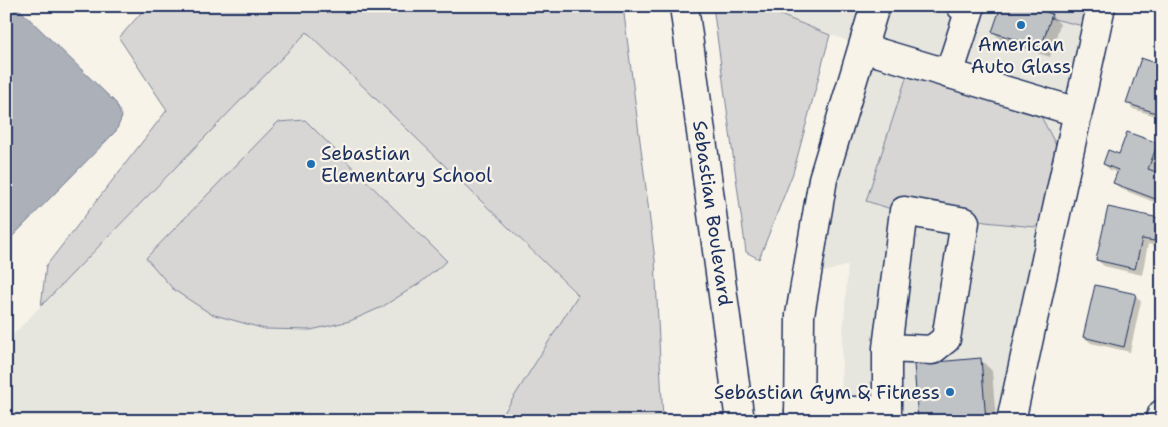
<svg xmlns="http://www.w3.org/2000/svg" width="1168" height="427" viewBox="0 0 1168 427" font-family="'Shantell Sans',sans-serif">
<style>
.built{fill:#e6e5de}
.green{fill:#d7d6d4;stroke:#798299}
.water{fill:#acb0b9;stroke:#727c95}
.shadow{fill:#0003}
.building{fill:#c0c3c5;stroke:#1b2f5e}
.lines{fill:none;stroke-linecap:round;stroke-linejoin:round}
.minor-casing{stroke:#1b2f5e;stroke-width:31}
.major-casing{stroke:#1b2f5e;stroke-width:31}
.minor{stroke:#f7f3e8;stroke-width:28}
.major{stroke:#f7f3e8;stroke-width:28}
.poi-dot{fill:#1f6fb2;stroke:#f7f3e8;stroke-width:2}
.labels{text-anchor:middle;stroke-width:4.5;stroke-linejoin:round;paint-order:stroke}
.poi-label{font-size:19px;fill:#1b2f5e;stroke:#f7f3e8}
.street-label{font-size:19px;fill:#1b2f5e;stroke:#f7f3e8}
</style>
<rect width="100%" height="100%" fill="#f7f3e8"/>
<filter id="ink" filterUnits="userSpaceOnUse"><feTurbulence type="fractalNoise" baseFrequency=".02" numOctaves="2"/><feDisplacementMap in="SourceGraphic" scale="10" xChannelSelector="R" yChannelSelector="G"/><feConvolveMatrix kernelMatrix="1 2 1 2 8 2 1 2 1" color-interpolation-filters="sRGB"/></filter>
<g filter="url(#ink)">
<g class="built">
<path d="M 758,6 L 863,6 L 853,43 Z"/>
<path d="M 887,6 L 1096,6 L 1008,421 L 841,421 L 842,348 L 848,265 L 818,274 L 834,183 Z"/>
<path d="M 307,32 L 578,296 L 502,416 L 507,421 L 6,421 L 6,342 Z"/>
</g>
<g class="green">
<path d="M 147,6 L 623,6 L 655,260 L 663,421 L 507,421 L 502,416 L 578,295 L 307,32 L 41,306 L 46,266 L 167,110 L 119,38 Z"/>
<path d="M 713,6 L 758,6 L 830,35 L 793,173 L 759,259 L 746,252 Z"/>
<path d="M 1028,6 L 1092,6 L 1087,27 L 1050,18 L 1052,14 Z"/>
<path d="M 910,66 L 1035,105 L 1058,149 L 1045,228 L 985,222 L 909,203 L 901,212 L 866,201 Z"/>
<path d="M 305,120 L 447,261 L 420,283 L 382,307 L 350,321 L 311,330 L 265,329 L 211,314 L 174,290 L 146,258 L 278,122 Z"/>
</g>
<path class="water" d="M 6,6 L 16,6 L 116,103 L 122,117 L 116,131 L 6,243 Z"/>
<g class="shadow">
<path d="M 1051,15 L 1060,24 L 1050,57 L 1002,41 L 993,32 Z"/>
<path d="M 1162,66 L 1162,118 L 1133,109 L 1127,102 Z"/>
<path d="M 1157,144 L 1162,149 L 1162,154 L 1154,173 L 1162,175 L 1162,205 L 1121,189 L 1114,183 L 1118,173 L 1110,170 L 1104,164 L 1119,156 Z"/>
<path d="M 1158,220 L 1162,223 L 1162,238 L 1160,247 L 1148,244 L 1142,275 L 1104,266 L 1097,260 Z"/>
<path d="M 1135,295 L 1141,301 L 1130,352 L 1091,343 L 1084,337 Z"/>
<path d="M 981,360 L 992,371 L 996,421 L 919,421 Z"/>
</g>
<g class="building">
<path d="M 1001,6 L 1028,6 L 1052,14 L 1041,48 L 992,32 Z"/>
<path d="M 1141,58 L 1162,65 L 1162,115 L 1126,103 Z"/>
<path d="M 1127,132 L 1158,143 L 1148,169 L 1162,174 L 1162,190 L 1158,200 L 1113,183 L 1118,170 L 1103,164 L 1108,150 L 1119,154 Z"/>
<path d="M 1108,207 L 1159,218 L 1154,241 L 1142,239 L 1135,269 L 1096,260 Z"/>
<path d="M 1095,285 L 1136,294 L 1124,347 L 1083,337 Z"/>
<path d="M 981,358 L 986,421 L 918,421 L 914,364 Z"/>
</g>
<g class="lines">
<defs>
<g id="minor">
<path d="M 863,48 L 1077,112"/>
<path d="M 949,74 L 970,9 L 961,6"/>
<path d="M 799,411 L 858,411 L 886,418"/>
<path d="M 887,421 L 887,348 L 904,211 L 965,222 L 946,339 L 932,350 L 887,348"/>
<path d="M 1011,421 L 1101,6"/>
<path d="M 1160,421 L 1162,414"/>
</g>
<g id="major">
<path d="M 684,6 L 740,421"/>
<path d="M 799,421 L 800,315 L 823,179 L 875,6"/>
</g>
</defs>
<use href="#minor" class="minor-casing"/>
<use href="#major" class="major-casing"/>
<use href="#minor" class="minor"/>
<use href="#major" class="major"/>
</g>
</g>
<g class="poi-dot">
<circle cx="1021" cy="25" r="5"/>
<circle cx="311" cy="164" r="5"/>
<circle cx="950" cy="392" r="5"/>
</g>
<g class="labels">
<g class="poi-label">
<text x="1021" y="51">American<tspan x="1021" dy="22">Auto Glass</tspan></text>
<text x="321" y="160" text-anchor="start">Sebastian<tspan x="321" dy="22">Elementary School</tspan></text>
<text x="940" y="399" text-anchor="end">Sebastian Gym &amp; Fitness</text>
</g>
<g class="street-label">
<text transform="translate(713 213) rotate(82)" y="7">Sebastian Boulevard</text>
</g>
</g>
<rect width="1168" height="427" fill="none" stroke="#f7f3e8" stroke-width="25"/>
<rect x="12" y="12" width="1143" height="402" fill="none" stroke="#1b2f5e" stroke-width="2" filter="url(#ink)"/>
</svg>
